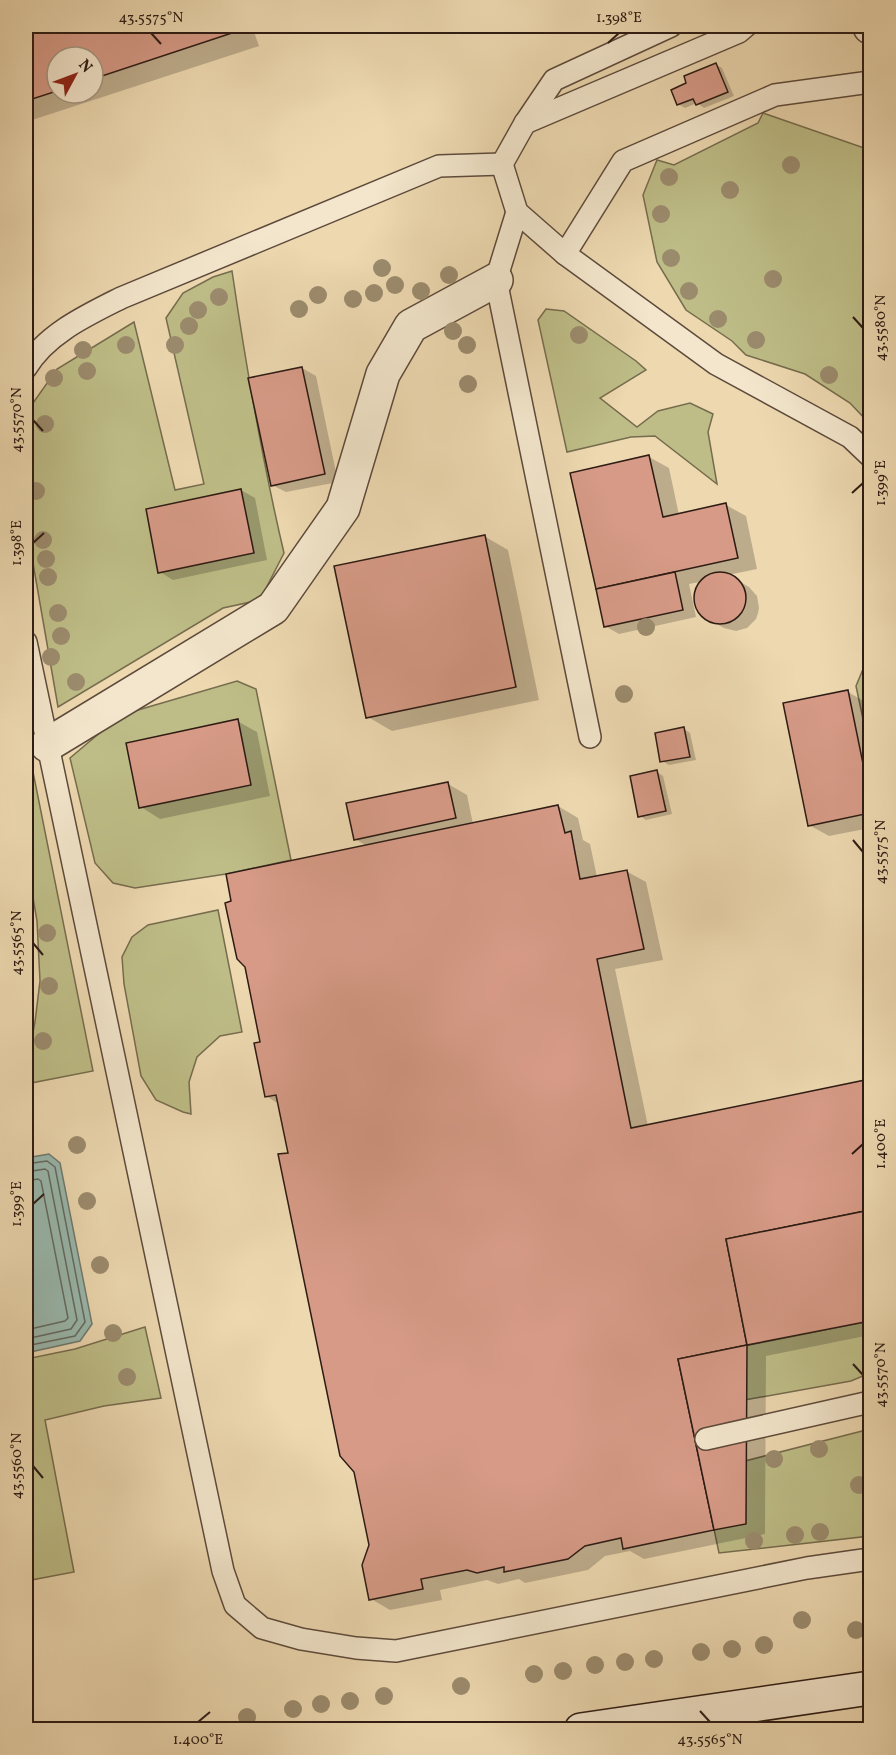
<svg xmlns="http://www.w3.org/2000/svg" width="896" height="1755" viewBox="0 0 896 1755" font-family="Vollkorn,serif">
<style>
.green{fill:#bebd87;stroke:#766c4e;stroke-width:1.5}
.water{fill:#99b9af;stroke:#6e7a71;stroke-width:1.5}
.shadow{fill:#0003;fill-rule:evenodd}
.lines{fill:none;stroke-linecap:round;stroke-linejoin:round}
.shore{stroke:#636a62;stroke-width:1.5}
.building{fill:#d69a86;stroke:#2d1b14;stroke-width:1.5}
.lane-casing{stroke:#5d4a3b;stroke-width:24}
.street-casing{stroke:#5d4a3b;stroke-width:36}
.secondary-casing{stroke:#2d1b14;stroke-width:36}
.lane{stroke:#f3e6cc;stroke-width:21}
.street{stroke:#f3e6cc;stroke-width:33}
.secondary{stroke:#f3e6cc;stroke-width:33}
.tree{fill:#9b8b6d}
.ticks{fill:none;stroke:#2d1b14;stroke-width:2}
.neatline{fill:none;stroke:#2d1b14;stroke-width:2}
.ticks-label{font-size:15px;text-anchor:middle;fill:#2d1b14}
</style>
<rect width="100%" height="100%" fill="#edd8b0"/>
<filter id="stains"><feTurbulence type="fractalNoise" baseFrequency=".00333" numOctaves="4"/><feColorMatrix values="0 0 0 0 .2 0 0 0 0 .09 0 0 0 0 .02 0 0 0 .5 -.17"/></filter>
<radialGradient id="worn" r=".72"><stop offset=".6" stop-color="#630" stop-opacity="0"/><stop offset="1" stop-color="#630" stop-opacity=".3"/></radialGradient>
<g class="green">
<path d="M 763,113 L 870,150 L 870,424 L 850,403 L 805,374 L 746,355 L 732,341 L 686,310 L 657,262 L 643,195 L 657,160 L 674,165 L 758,123 Z"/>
<path d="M 232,271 C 246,366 262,460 284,553 L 260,600 L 223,608 L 58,707 L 26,523 L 26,413 L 57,369 L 134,322 L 175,490 L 204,484 L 166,318 L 183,293 L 213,277 Z"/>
<path d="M 546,309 L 564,311 L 636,361 L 646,370 L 600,398 L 637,427 L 658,411 L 690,403 L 713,414 L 708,432 L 717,484 L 655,436 L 631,437 L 567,452 L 538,320 Z"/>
<path d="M 870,654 L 870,752 L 856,686 L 868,657 Z"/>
<path d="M 237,681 L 256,689 L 291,860 L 226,874 L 135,888 L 113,883 L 95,863 L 70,758 L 121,715 Z"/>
<path d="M 26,737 L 93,1071 L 26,1084 L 26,1068 L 35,1022 L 40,981 L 37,921 L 26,856 Z"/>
<path d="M 218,910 L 242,1032 L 220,1036 L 197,1057 L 189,1082 L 191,1114 L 183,1112 L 156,1100 L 141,1076 L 124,984 L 122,957 L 132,937 L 148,925 Z"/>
<path d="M 870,1321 L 870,1373 L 851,1381 L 689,1410 L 678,1359 Z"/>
<path d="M 145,1327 L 161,1398 L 104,1406 L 45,1420 L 74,1572 L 26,1581 L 26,1359 L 75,1349 Z"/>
<path d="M 870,1429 L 870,1536 L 719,1553 L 702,1472 Z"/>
</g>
<path class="water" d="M 49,1154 L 60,1163 L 92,1324 L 80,1341 L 26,1353 L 26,1158 Z"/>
<g class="shadow">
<path d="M 26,26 L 252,26 L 259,46 L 26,122 ZM 57,57 L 93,57 L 93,93 L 57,93 Z"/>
<path d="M 715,64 L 722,68 L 734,96 L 704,108 L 697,103 L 685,108 L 678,104 L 688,84 Z"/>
<path d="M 302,368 L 316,376 L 338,482 L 286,492 L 272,485 Z"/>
<path d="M 649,457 L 669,468 L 679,515 L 726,505 L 746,516 L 757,569 L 728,575 L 749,587 L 757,596 L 759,608 L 758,613 L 756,619 L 747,628 L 736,631 L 724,628 L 704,617 L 697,606 L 696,601 L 697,589 L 704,581 L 689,584 L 696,617 L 619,634 L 605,626 L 572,474 Z"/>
<path d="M 241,490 L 255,498 L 267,560 L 173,580 L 160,572 Z"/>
<path d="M 484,536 L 508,550 L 539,700 L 392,731 L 368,717 Z"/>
<path d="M 848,692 L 867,703 L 870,718 L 870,828 L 829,836 L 809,825 Z"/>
<path d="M 237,721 L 257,732 L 270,796 L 160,819 L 141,807 Z"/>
<path d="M 684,729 L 690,733 L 696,760 L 669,765 L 662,761 Z"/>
<path d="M 657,772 L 663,776 L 672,814 L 646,820 L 640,816 Z"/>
<path d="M 448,784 L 467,795 L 473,824 L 558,806 L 578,818 L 583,840 L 590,844 L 597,877 L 626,871 L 646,882 L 663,960 L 615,969 L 648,1126 L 870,1080 L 870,1335 L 766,1356 L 765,1534 L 644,1559 L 630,1551 L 605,1556 L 588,1570 L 525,1583 L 519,1579 L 498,1584 L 487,1580 L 440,1590 L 442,1600 L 390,1610 L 371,1599 L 371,1545 L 279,1104 L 266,1096 L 261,1043 L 246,967 L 367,846 L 355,839 Z"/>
</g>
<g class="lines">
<g class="shore">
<path d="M 26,1164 L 47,1161 L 55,1167 L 85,1322 L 75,1336 L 26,1346"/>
<path d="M 26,1172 L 45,1169 L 48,1171 L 77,1320 L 71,1329 L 26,1339"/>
<path d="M 26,1181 L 38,1179 L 41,1181 L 68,1318 L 65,1321 L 26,1330"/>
</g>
</g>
<g class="building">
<path d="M 26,26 L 233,26 L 235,32 L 93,79 L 93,57 L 57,57 L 57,91 L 26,101 Z"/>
<path d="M 716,63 L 728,92 L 696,105 L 693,99 L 677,105 L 671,90 L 686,83 L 684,76 Z"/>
<path d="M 302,367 L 325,474 L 271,486 L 248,378 Z"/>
<path d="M 649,455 L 663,517 L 726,503 L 738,558 L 596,589 L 570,473 Z"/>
<path d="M 241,489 L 254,553 L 158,573 L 146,509 Z"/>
<path d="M 485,535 L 516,687 L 366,718 L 334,566 Z"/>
<path d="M 675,572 L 683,610 L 604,627 L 596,589 Z"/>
<circle cx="720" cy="598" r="26"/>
<path d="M 848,690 L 870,798 L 870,813 L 808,826 L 783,703 Z"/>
<path d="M 238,719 L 251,785 L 139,808 L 126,743 Z"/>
<path d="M 684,727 L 690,757 L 660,762 L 655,733 Z"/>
<path d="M 657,770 L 666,811 L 638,817 L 630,776 Z"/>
<path d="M 448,782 L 456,818 L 354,840 L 346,803 Z"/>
<path d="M 558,805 L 565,833 L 571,831 L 580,879 L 627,870 L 644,949 L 597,959 L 631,1128 L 870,1079 L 870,1210 L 726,1239 L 747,1345 L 678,1359 L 714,1530 L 623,1549 L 621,1538 L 585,1546 L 568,1559 L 504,1572 L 504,1567 L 477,1573 L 467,1570 L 421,1579 L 423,1589 L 369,1600 L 362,1565 L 369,1545 L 354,1472 L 340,1456 L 278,1154 L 288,1153 L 276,1095 L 265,1097 L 254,1043 L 260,1042 L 245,967 L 237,959 L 225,903 L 231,901 L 226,874 Z"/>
<path d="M 870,1210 L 870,1321 L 747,1345 L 726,1239 Z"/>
<path d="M 747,1345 L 746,1524 L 714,1530 L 678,1359 Z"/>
</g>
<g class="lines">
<defs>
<g id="lane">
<path d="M 671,26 L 554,80 L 525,123 L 502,164 L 517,212 L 565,254 L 716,364 L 850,437 L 870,456"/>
<path d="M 525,123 L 739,32 L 746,26"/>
<path d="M 517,212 L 496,280 L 590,737"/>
<path d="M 565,254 L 623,161 L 775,95 L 870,82"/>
<path d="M 26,368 C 46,334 87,315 121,298 L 439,166 L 502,164"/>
<path d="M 26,642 L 223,1571 L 235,1605 L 262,1628 L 301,1639 L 356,1648 L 396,1651 L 807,1568 L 870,1559"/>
<path d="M 706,1439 L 870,1402"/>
</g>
<g id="street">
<path d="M 870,26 L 870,27"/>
<path d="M 47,745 L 273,608 L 343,508 L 383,374 L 411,326 L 496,280"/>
</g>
<path id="secondary" d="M 581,1730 L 870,1688"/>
</defs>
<use href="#lane" class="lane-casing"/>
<use href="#street" class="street-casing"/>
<use href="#secondary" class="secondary-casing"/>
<use href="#lane" class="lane"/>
<use href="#street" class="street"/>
<use href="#secondary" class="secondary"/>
</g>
<g class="tree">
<circle cx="791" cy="165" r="9"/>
<circle cx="669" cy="177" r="9"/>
<circle cx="730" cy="190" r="9"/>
<circle cx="661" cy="214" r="9"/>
<circle cx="671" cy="258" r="9"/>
<circle cx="382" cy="268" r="9"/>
<circle cx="449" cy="275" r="9"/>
<circle cx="773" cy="279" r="9"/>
<circle cx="395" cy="285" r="9"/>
<circle cx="421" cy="291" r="9"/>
<circle cx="689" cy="291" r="9"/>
<circle cx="374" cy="293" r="9"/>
<circle cx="318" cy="295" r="9"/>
<circle cx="219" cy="297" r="9"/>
<circle cx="353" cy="299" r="9"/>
<circle cx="299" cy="309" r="9"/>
<circle cx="198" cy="310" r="9"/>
<circle cx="718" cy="319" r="9"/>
<circle cx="189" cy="326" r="9"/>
<circle cx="453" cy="331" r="9"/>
<circle cx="579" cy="335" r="9"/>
<circle cx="756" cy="340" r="9"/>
<circle cx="126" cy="345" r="9"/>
<circle cx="175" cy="345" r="9"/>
<circle cx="467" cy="345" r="9"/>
<circle cx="83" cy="350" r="9"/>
<circle cx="87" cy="371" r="9"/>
<circle cx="829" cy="375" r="9"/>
<circle cx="54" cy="378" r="9"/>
<circle cx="468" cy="384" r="9"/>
<circle cx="45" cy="424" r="9"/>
<circle cx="36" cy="491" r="9"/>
<circle cx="43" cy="540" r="9"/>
<circle cx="46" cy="559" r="9"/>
<circle cx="48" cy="577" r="9"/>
<circle cx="58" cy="613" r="9"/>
<circle cx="646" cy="627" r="9"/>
<circle cx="61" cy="636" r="9"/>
<circle cx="51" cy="657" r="9"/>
<circle cx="76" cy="682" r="9"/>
<circle cx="624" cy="694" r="9"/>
<circle cx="47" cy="933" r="9"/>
<circle cx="49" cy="986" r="9"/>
<circle cx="43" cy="1041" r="9"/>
<circle cx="77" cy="1145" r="9"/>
<circle cx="87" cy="1201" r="9"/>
<circle cx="100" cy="1265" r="9"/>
<circle cx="113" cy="1333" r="9"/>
<circle cx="127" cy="1377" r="9"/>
<circle cx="819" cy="1449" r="9"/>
<circle cx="774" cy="1459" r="9"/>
<circle cx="859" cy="1485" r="9"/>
<circle cx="820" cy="1532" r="9"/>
<circle cx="795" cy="1535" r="9"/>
<circle cx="754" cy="1541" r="9"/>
<circle cx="802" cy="1620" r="9"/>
<circle cx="856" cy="1630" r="9"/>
<circle cx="764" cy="1645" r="9"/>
<circle cx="732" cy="1649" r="9"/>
<circle cx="701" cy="1652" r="9"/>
<circle cx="654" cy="1659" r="9"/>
<circle cx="625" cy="1662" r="9"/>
<circle cx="595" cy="1665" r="9"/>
<circle cx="563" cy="1671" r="9"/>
<circle cx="534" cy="1674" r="9"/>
<circle cx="461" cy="1686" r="9"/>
<circle cx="384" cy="1696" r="9"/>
<circle cx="350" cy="1701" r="9"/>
<circle cx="321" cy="1704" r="9"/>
<circle cx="293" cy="1709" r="9"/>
<circle cx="247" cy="1717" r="9"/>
</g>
<path class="ticks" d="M 151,33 L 161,44M 608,43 L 619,33M 853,317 L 863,328M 33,420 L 43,431M 852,493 L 863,483M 33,543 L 44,533M 853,840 L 863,852M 33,943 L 43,955M 852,1154 L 863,1144M 33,1204 L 44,1194M 853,1364 L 863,1375M 33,1466 L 43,1478M 700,1711 L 710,1722M 198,1722 L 210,1712"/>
<rect width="896" height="1755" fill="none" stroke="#edd8b0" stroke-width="66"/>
<g transform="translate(75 75) rotate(49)"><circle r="28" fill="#f3e6cc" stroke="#a49582" stroke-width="1.5"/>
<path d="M0-4.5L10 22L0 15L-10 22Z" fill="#8f2418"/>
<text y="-9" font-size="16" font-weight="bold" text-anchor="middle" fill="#2d1b14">N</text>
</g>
<rect x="33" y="33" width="830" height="1689" class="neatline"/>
<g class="ticks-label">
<text x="151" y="22">43.5575°N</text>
<text x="619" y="22">1.398°E</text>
<text transform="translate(880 328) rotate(-90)" y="5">43.5580°N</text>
<text transform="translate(16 420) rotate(-90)" y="5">43.5570°N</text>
<text transform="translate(880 483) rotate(-90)" y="5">1.399°E</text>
<text transform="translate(16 543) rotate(-90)" y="5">1.398°E</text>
<text transform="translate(880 852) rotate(-90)" y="5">43.5575°N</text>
<text transform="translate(16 943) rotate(-90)" y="5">43.5565°N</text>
<text transform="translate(880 1144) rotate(-90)" y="5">1.400°E</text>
<text transform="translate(16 1204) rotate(-90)" y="5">1.399°E</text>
<text transform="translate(880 1375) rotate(-90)" y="5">43.5570°N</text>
<text transform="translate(16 1466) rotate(-90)" y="5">43.5560°N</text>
<text x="198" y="1744">1.400°E</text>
<text x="710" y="1744">43.5565°N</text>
</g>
<rect width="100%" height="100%" filter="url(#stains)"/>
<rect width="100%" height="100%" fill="url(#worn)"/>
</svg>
